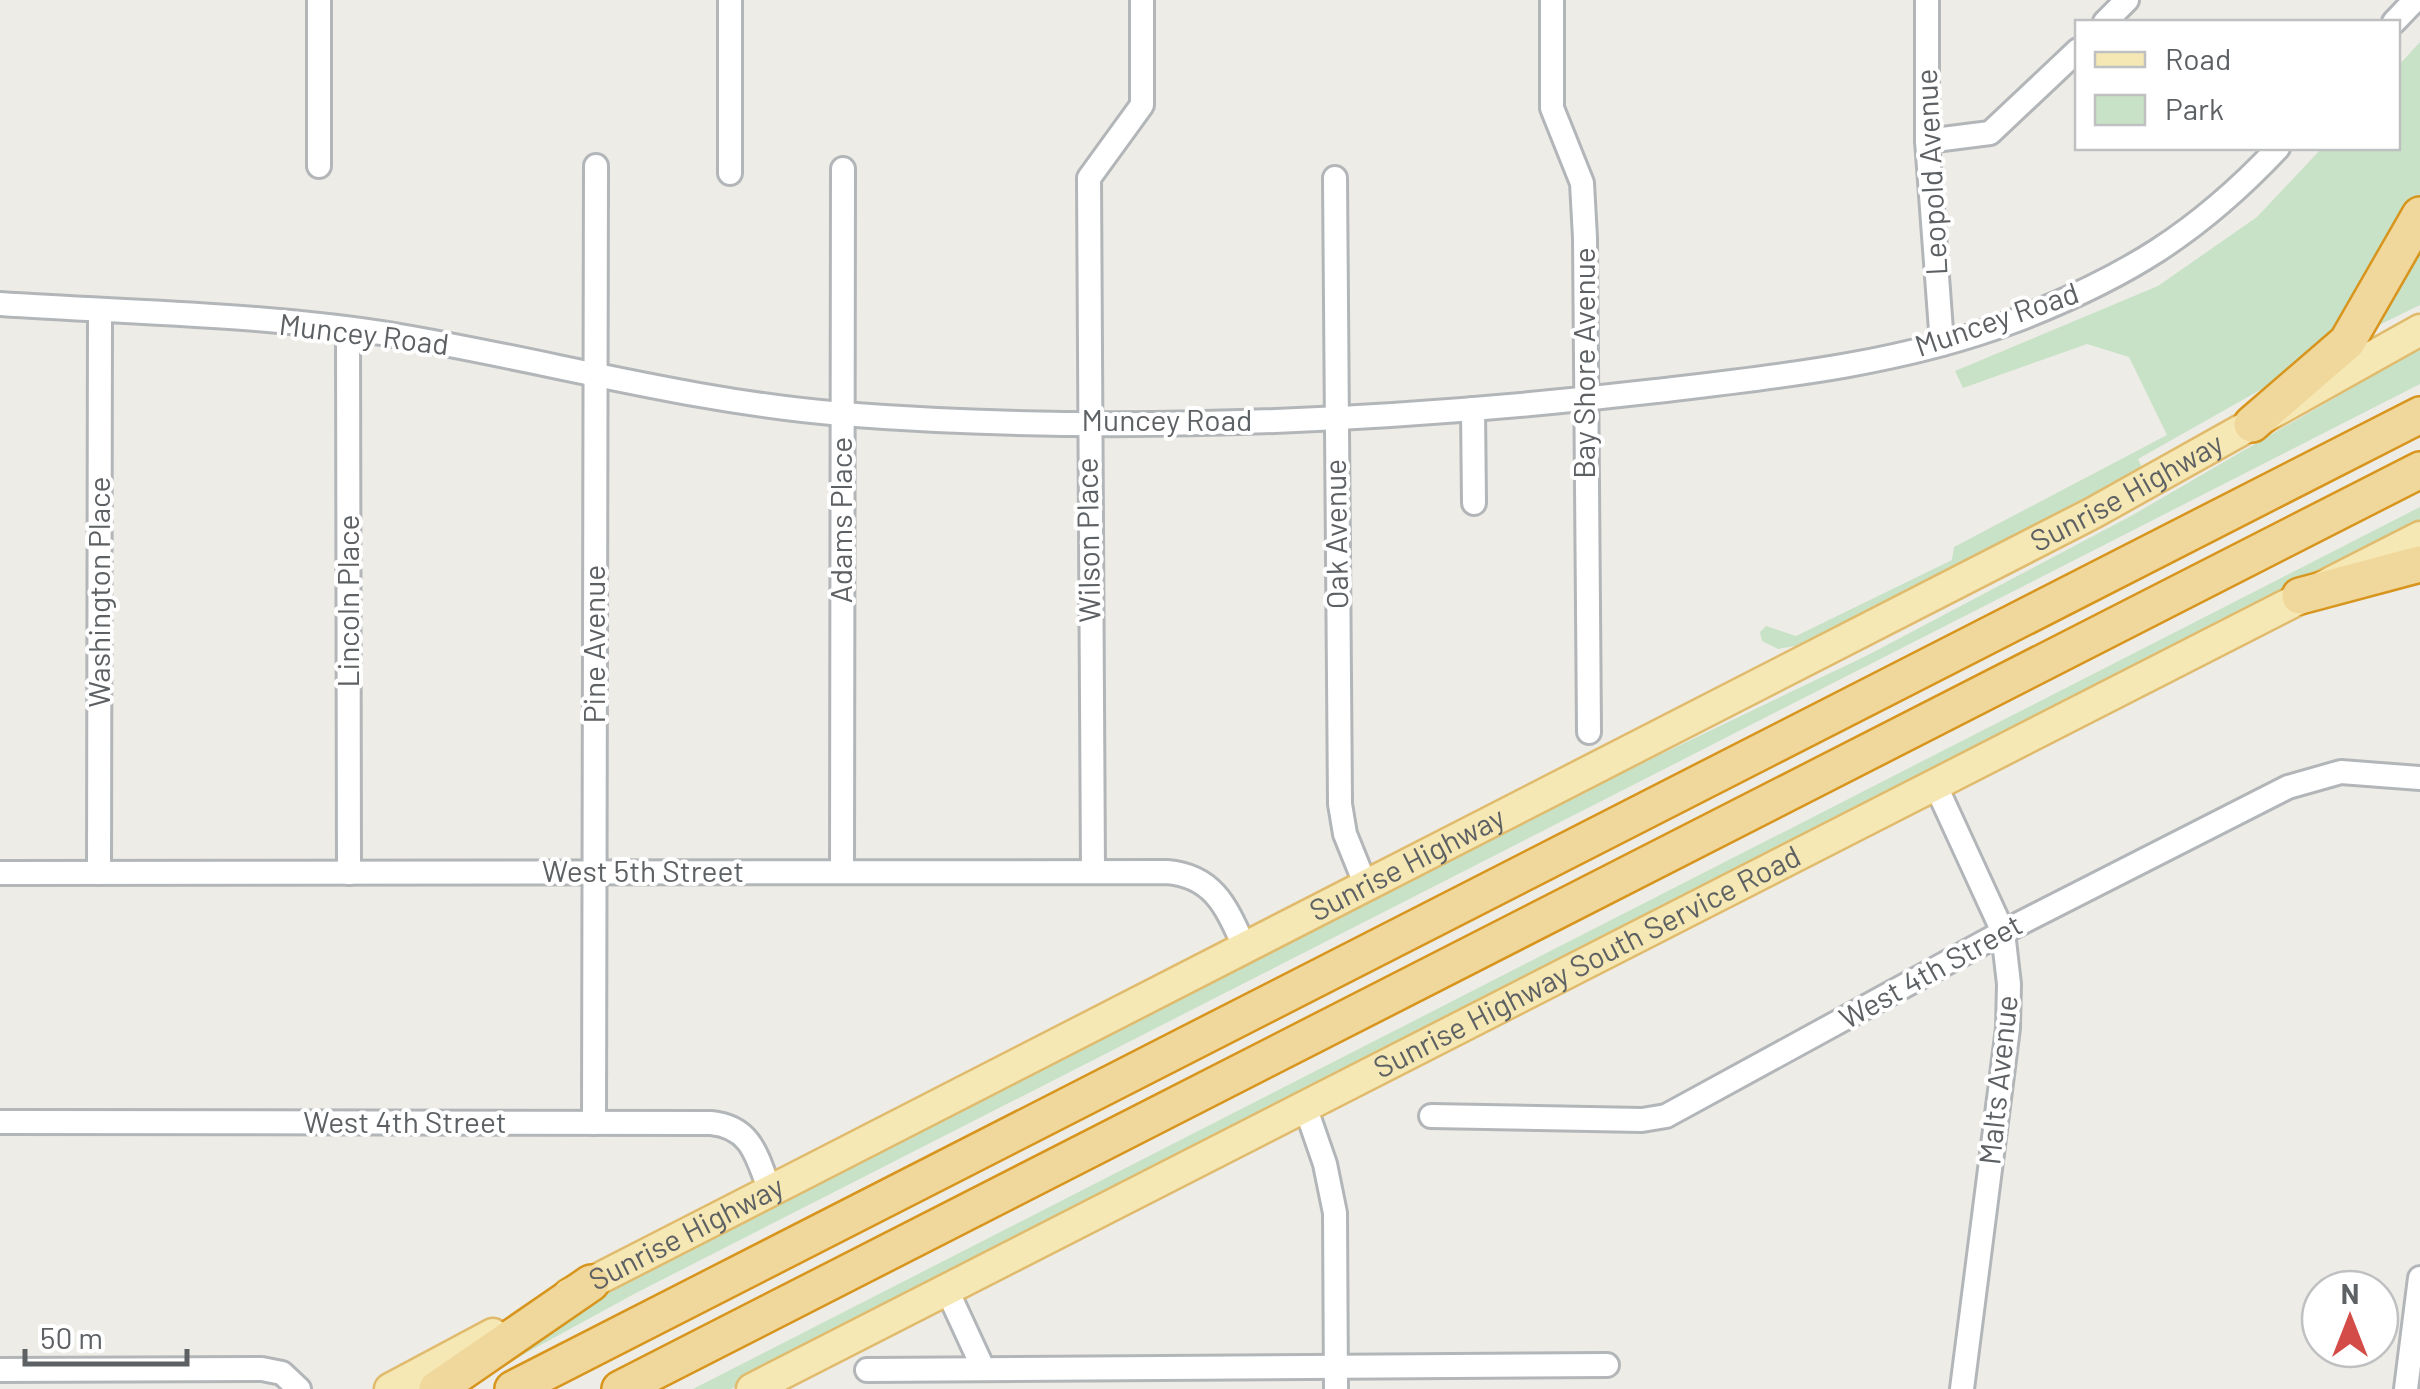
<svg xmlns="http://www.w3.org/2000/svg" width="2420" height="1389" viewBox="0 0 2420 1389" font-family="Barlow,sans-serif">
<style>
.green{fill:#c7e2c6}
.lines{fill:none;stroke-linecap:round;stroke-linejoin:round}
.minor-casing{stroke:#b3b6b9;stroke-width:28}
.major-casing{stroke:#e0bb6d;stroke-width:35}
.highway-casing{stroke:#d7951d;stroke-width:40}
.minor{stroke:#fff;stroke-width:22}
.major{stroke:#f5e8b4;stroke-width:30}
.highway{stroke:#f0d79b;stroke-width:35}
.labels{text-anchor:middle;stroke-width:8;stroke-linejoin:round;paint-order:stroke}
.street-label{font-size:30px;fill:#5e6164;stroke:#fff}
</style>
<rect width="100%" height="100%" fill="#eeece6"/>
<g class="green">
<path d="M 2420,42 L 2420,203 L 2331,342 L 2269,385 L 2138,459 L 2142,468 L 1806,644 L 1778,649 L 1762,641 L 1760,632 L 1766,626 L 1796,636 L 1952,560 L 1954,547 L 2167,435 L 2129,357 L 2087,344 L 1963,388 L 1955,371 L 2158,286 L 2257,217 L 2322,148 L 2398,148 L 2398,66 Z"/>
<path d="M 2420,236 L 2420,305 L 2375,327 Z"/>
<path d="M 2420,348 L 2420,384 L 636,1293 L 493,1371 L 622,1284 L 1582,792 L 1868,655 L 2131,516 Z"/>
<path d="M 2420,507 L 2420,521 L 731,1389 L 693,1389 Z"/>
</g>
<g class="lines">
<defs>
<g id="minor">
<path d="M 319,0 L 319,166"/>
<path d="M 730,0 L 730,173"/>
<path d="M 1552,0 L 1552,108 L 1582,183 L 1585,238 L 1589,732"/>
<path d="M 1927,0 L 1927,141 L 1942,344"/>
<path d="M 2105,22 L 2127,0"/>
<path d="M 2394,22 L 2415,0"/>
<path d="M 1927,141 L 1990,133 L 2078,50"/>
<path d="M 1335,178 L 1340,804 L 1345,834 L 1366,886"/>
<path d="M 0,304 C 133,313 269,314 400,336 C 548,361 693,402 842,414 C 1113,435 1387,422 1656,391 C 1776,377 1901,364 2014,321 C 2125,278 2197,234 2278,148"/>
<path d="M 348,329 L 349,873"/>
<path d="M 1473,409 L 1474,503"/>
<path d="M 1935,784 L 2003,932 L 2009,984 L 2008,1028 L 1962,1389"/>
<path d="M 842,872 L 843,169"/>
<path d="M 1093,872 L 1089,178 L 1142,105 L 1142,0"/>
<path d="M 0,873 L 1167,872 C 1215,876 1227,909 1245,948"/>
<path d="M 99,873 L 100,311"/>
<path d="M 1305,1106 L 1325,1164 L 1335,1213 L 1336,1389"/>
<path d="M 1431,1116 L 1642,1120 L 1666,1116 L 2003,932 L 2288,787 L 2341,772 L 2420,778"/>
<path d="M 0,1122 L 711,1123 C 752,1127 757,1157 770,1191"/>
<path d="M 594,1123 L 596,166"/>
<path d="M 947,1290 L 983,1368"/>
<path d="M 0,1370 L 262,1369 L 282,1373 L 299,1389"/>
<path d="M 867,1370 L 1607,1365"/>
<path d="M 2406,1389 L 2420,1278"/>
</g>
<g id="major">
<path id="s1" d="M 569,1294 L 2093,513 L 2420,330"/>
<path d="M 390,1389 L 493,1334"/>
<path id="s2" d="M 752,1389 L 2420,537"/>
</g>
<g id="highway">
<path d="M 2252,424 L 2347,342 L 2420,215"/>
<path d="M 2300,596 L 2420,564"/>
<path d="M 437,1389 L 591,1283"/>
<path d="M 513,1389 L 2420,415"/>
<path d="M 620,1389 L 2420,470"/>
</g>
</defs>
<use href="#minor" class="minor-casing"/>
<use href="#major" class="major-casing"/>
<use href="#highway" class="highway-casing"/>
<use href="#minor" class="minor"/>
<use href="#major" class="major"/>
<use href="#highway" class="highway"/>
</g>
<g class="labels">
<g class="street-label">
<text transform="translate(1932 172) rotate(-93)" y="10">Leopold Avenue</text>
<text transform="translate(1997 320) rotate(-19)" y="10">Muncey Road</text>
<text transform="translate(364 335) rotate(7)" y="10">Muncey Road</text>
<text transform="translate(1585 363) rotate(-90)" y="10">Bay Shore Avenue</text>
<text x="1167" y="431">Muncey Road</text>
<text dy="10" stroke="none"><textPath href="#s1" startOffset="1752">Sunrise Highway</textPath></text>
<text transform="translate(842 520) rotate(-90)" y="10">Adams Place</text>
<text transform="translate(1337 534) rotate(-91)" y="10">Oak Avenue</text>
<text transform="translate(1089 540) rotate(-91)" y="10">Wilson Place</text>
<text transform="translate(100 592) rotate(-90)" y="10">Washington Place</text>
<text transform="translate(349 601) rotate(-90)" y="10">Lincoln Place</text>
<text transform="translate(595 644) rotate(-90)" y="10">Pine Avenue</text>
<text dy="10" stroke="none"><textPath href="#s1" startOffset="942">Sunrise Highway</textPath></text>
<text x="643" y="882">West 5th Street</text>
<text dy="10" stroke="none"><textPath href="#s2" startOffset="938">Sunrise Highway South Service Road</textPath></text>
<text transform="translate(1931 972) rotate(-29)" y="10">West 4th Street</text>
<text transform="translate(1999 1080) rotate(-84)" y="10">Malts Avenue</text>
<text x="405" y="1133">West 4th Street</text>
<text dy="10" stroke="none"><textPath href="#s1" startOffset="132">Sunrise Highway</textPath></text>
</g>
</g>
<rect x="2075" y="20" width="325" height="130" fill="#ffffff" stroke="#bfc0c1" stroke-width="2.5"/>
<rect x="2095" y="52" width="50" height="15" fill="#f5e8b4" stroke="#bfc0c1" stroke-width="2.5"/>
<text x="2165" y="70" font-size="30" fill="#5e6164">Road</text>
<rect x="2095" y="95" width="50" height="30" fill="#c7e2c6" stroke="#bfc0c1" stroke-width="2.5"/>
<text x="2165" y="120" font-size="30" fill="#5e6164">Park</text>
<g transform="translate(2350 1319)"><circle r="48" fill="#ffffff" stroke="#bfc0c1" stroke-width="2.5"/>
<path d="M0-8L18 38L0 25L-18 38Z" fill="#d34c47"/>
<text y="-15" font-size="28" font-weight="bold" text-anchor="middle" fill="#5e6164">N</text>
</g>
<path d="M25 1349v15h162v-15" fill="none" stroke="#5e6164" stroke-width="5"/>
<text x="40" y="1349" font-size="30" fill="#5e6164" stroke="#ffffff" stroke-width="8" paint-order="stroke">50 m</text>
</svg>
